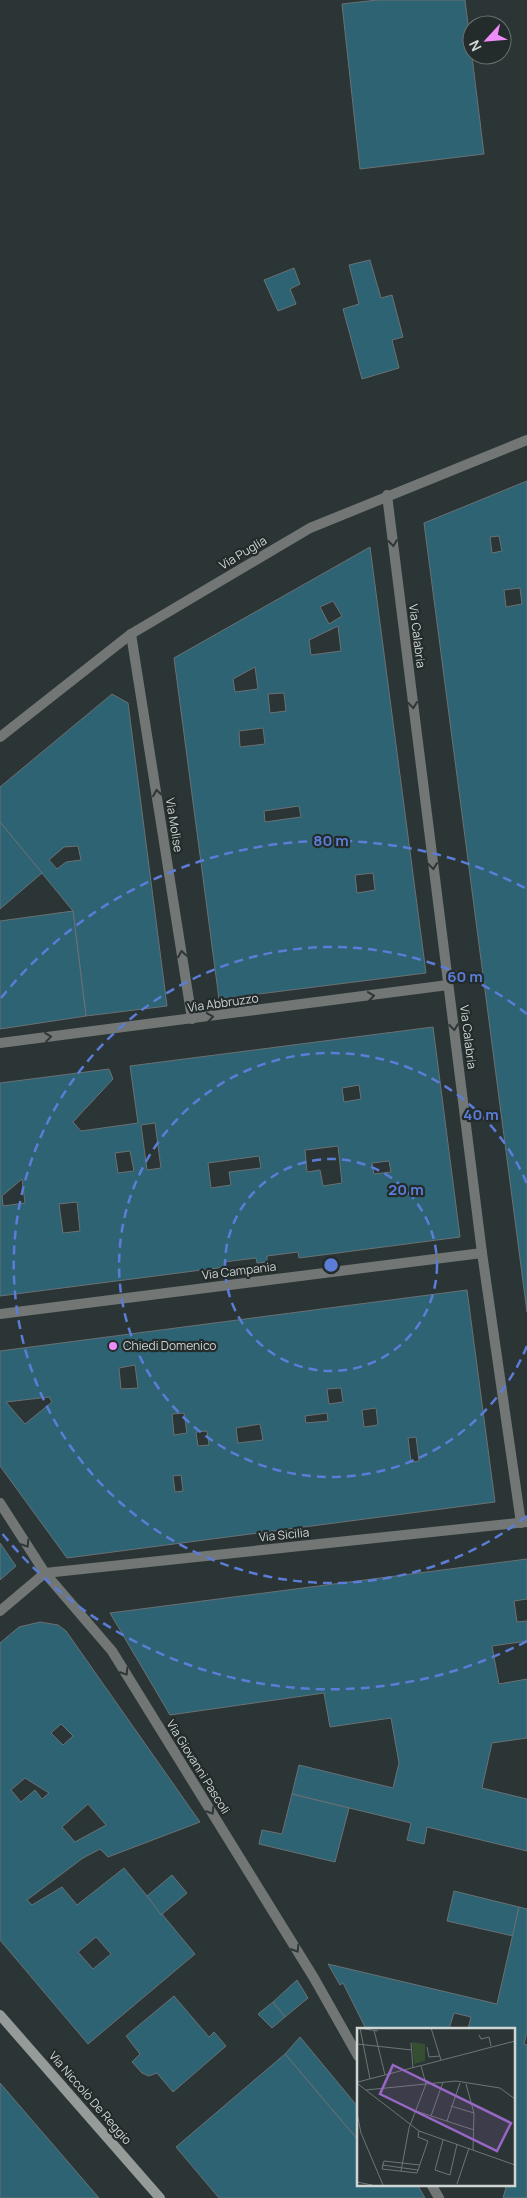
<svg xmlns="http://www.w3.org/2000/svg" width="527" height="2198" viewBox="0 0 527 2198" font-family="Manrope,sans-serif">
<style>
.building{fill:#2e6373;stroke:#697175;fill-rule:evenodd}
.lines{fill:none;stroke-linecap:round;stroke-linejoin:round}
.minor{stroke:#727674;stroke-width:10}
.secondary{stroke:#949b98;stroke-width:10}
.oneway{stroke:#2f3636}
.ring{fill:none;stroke:#5b7dd7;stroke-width:2.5;stroke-dasharray:9 6}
.poi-dot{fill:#ee8cf8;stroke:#232b2b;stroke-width:2}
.labels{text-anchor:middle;stroke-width:4.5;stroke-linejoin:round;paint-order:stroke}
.street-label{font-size:12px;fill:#cfd5d4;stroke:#232b2b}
.poi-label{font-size:12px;fill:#cfd5d4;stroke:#232b2b;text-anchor:start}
.inset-road{fill:none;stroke:#6d7575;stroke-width:1}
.view{fill:#9867c6;fill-opacity:0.15;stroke:#9867c6;stroke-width:2.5}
.inset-edge{fill:none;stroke:#cfd5d4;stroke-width:2.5}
.centre{fill:#5b7dd7;stroke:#232b2b;stroke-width:2.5}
.ring-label{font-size:15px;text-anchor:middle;font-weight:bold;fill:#5b7dd7;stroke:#232b2b;stroke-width:4.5;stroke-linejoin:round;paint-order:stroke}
</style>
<rect width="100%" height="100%" fill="#2c3535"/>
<g class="building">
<path d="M 377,0 L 465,0 L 484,154 L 360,169 L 342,4 Z"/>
<path d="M 370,260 L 381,298 L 392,295 L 403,337 L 392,340 L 399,368 L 362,379 L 343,309 L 359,304 L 349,265 Z"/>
<path d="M 294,268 L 300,284 L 290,289 L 296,304 L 278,311 L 264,280 Z"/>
<path d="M 527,481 L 527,1312 L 424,523 ZM 499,536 L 502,551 L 492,553 L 490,537 ZM 520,588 L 522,604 L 506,607 L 504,590 Z"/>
<path d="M 370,547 L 426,973 L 219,999 L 174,658 ZM 333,601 L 342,616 L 329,624 L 320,607 ZM 338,626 L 341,651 L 311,655 L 309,640 ZM 255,667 L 258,689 L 235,692 L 233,679 ZM 284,693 L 286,711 L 270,713 L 268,694 ZM 263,728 L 265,744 L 240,747 L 239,731 ZM 299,806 L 301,817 L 265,822 L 264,811 ZM 373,873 L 375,890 L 357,893 L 355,875 Z"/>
<path d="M 112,694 L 128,703 L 167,1006 L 86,1016 L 73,911 L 0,822 L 0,787 ZM 78,846 L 81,860 L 66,862 L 57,869 L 49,860 L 64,847 Z"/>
<path d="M 0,822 L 42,873 L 0,909 Z"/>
<path d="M 73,911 L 86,1016 L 0,1029 L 0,921 Z"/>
<path d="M 433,1027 L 460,1237 L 299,1258 L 298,1252 L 267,1256 L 267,1262 L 257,1263 L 256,1258 L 224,1262 L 225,1267 L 0,1296 L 0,1083 L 109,1069 L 113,1079 L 73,1122 L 81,1131 L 138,1123 L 130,1066 ZM 359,1085 L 361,1099 L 344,1102 L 342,1088 ZM 155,1123 L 161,1168 L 147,1170 L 141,1125 ZM 338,1146 L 342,1183 L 323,1186 L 320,1170 L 307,1172 L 305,1150 ZM 130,1151 L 134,1171 L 118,1173 L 115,1153 ZM 259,1156 L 261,1168 L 229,1172 L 231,1185 L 211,1188 L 208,1163 ZM 389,1161 L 391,1172 L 374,1174 L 372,1163 ZM 22,1179 L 25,1203 L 3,1206 L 2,1196 ZM 77,1202 L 80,1231 L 63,1233 L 59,1204 Z"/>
<path d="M 467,1290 L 495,1502 L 67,1558 L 0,1466 L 0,1351 ZM 135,1365 L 138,1388 L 121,1389 L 119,1368 ZM 341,1388 L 343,1402 L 329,1404 L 327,1389 ZM 49,1397 L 52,1402 L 25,1424 L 6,1402 ZM 376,1408 L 378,1425 L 364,1427 L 362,1410 ZM 184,1413 L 187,1433 L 174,1435 L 172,1414 ZM 327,1413 L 328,1421 L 306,1423 L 305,1416 ZM 260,1424 L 263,1440 L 238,1443 L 236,1428 ZM 207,1431 L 209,1445 L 198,1446 L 196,1432 ZM 416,1437 L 419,1461 L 411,1462 L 408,1438 ZM 181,1475 L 183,1491 L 175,1492 L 173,1476 Z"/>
<path d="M 0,1543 L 16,1566 L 0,1580 Z"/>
<path d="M 527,1559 L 527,1599 L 514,1601 L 517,1622 L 527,1621 L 527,1641 L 492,1646 L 499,1684 L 527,1679 L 527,1738 L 492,1743 L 482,1788 L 527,1799 L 527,1851 L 427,1827 L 424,1844 L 407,1840 L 411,1823 L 292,1794 L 299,1765 L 393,1788 L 399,1763 L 391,1718 L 330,1727 L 324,1693 L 170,1715 L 110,1613 Z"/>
<path d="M 40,1622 L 58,1625 L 66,1631 L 200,1822 L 108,1857 L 100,1849 L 83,1858 L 27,1900 L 32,1905 L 62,1887 L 77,1905 L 124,1868 L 195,1954 L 88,2044 L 0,1940 L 0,1643 L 19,1627 ZM 61,1724 L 73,1736 L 63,1745 L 51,1733 ZM 25,1778 L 49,1793 L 42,1799 L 35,1790 L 21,1802 L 11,1790 ZM 88,1804 L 106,1825 L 75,1842 L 62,1827 ZM 96,1937 L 111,1954 L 93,1969 L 78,1952 Z"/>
<path d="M 292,1794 L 349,1808 L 335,1862 L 259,1844 L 262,1830 L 282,1834 Z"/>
<path d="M 172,1875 L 187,1893 L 161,1915 L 147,1896 Z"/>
<path d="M 454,1891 L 519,1907 L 513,1936 L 447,1921 Z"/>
<path d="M 519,1907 L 527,1909 L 527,2032 L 524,2044 L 527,2045 L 527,2198 L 503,2198 L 507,2184 L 513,2184 L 513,2029 L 468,2029 L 471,2017 L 454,2013 L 449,2029 L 366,2029 L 343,1983 L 340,1985 L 328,1964 L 497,2004 Z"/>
<path d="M 297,1980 L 308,1998 L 285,2017 L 273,2002 Z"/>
<path d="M 174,1996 L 209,2037 L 214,2032 L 226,2046 L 173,2092 L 157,2073 L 149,2076 L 142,2073 L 132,2062 L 140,2054 L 126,2036 Z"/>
<path d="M 273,2002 L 285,2017 L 272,2028 L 258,2014 Z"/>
<path d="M 300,2037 L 358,2107 L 358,2140 L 285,2054 Z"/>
<path d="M 285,2054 L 358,2140 L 358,2184 L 417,2184 L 425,2198 L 219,2198 L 176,2147 Z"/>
<path d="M 0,2083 L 99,2198 L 0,2198 Z"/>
</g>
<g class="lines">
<g class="minor">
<path d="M 387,495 L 482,1253 L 521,1523"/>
<path d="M 131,634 L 192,1019"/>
<path d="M 0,737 L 131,634 L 310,528 L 527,440"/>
<path d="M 0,1043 L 448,985"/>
<path d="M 0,1314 L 482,1253"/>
<path d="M 0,1503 L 45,1573 L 112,1651 L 314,1978 L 358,2056"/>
<path d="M 0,1611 L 45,1573 L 527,1522"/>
<path d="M 431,2184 L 439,2198"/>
</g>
<path class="secondary" d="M 0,2015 L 160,2198"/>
</g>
<defs><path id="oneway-chevron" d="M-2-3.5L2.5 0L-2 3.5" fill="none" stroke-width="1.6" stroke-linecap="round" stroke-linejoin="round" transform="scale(1.25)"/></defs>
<g class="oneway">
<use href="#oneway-chevron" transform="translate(393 543) rotate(83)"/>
<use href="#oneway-chevron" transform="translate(413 705) rotate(83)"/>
<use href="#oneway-chevron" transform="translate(157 793) rotate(-99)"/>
<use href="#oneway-chevron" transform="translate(433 866) rotate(83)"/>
<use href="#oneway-chevron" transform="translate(182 954) rotate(-99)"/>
<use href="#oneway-chevron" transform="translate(371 996) rotate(-8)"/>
<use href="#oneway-chevron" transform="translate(210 1017) rotate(-8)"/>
<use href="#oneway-chevron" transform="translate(454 1027) rotate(83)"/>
<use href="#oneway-chevron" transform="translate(48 1037) rotate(-7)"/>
<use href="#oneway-chevron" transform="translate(26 1544) rotate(57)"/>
<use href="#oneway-chevron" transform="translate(125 1672) rotate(58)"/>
<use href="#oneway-chevron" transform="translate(211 1811) rotate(58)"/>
<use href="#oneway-chevron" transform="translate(296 1949) rotate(58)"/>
</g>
<g class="ring">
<circle cx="331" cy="1265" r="106"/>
<path d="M527 1346A212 212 0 1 1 527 1184"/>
<path d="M527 1516A318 318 0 1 1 527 1014"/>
<path d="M527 1641A424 424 0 0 1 1 1532M1 998A424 424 0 0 1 527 889"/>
</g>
<circle class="poi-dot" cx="113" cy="1346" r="5"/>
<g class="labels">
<g class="street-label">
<text transform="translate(243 553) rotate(-31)" y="4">Via Puglia</text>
<text transform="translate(417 636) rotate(83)" y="4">Via Calabria</text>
<text transform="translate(174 825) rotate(81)" y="4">Via Molise</text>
<text transform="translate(223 1003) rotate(-8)" y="4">Via Abbruzzo</text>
<text transform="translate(468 1037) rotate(83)" y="4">Via Calabria</text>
<text transform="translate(239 1271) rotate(-7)" y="4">Via Campania</text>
<text transform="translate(284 1535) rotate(-6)" y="4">Via Sicilia</text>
<text transform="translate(198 1767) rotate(58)" y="4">Via Giovanni Pascoli</text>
<text transform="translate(90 2098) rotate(49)" y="4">Via Niccolò De Reggio</text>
</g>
<g class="poi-label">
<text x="123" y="1350">Chiedi Domenico</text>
</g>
</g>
<g transform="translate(357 2028)">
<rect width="158" height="158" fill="#2c3535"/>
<path d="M 55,14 L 68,16 L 68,33 L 57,36 Z" fill="#354f33"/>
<path class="inset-road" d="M 1,0 L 21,3M 3,0 L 13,51M 74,0 L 84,32M 17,2 L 28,47M 122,7 L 124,11 L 132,9 L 134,18M 54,15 L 56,40M 0,16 L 55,22M 70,19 L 72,29 L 83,28M 1,54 L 158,13M 1,56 L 62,103 L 158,137M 109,56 L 117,85 L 116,122M 9,62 L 99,53 L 143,60 L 158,71M 94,78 L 117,85M 59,83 L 117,102M 0,85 L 4,105 L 26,157M 74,88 L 86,54M 90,93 L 103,55M 62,103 L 61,109 L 71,113 L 60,145 L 25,141 L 27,133 L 63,137M 86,112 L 78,142 L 93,147 L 100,116M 25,137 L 61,142M 44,143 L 52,100 L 69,56 L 64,38M 0,154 L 15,157M 100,156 L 112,120"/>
<path class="view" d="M 36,37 L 154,95 L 140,123 L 23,66 Z"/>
<rect width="158" height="158" class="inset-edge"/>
</g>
<circle cx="331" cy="1265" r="8" class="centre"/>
<g class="ring-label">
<text x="331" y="846">80 m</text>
<text x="465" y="982">60 m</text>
<text x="481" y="1120">40 m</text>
<text x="406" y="1195">20 m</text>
</g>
<g transform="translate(487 40) rotate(244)"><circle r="24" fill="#232b2b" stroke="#686f6f"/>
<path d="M0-4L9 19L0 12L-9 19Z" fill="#ee8cf8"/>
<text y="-8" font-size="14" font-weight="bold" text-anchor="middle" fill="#cfd5d4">N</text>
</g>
</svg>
